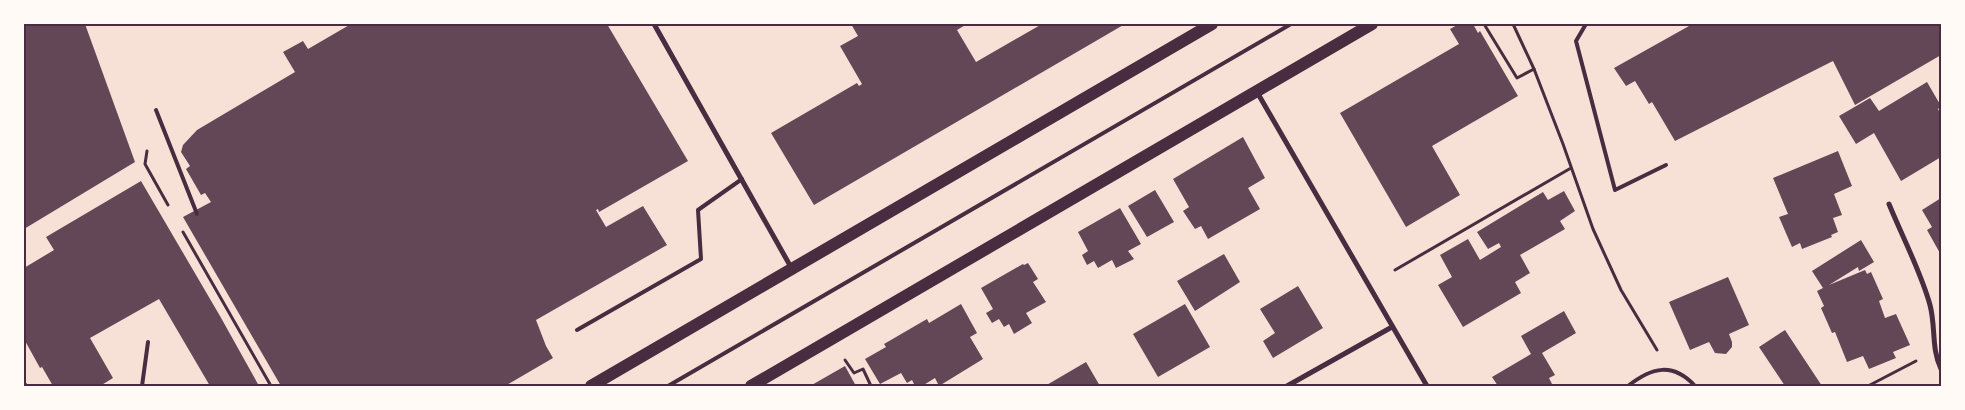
<svg xmlns="http://www.w3.org/2000/svg" width="1965" height="410" viewBox="0 0 1965 410" font-family="Spectral,serif">
<style>
.building{fill:#644757}
.lines{fill:none;stroke-linecap:round;stroke-linejoin:round}
.path{stroke:#4a2c40;stroke-width:3}
.service{stroke:#4a2c40;stroke-width:4}
.minor{stroke:#4a2c40;stroke-width:5}
.primary{stroke:#4a2c40;stroke-width:12}
.neatline{fill:none;stroke:#4a2c40;stroke-width:2}
</style>
<rect width="100%" height="100%" fill="#f7e1d7"/>
<g class="building">
<path d="M 24,24 L 85,24 L 135,162 L 24,229 Z"/>
<path d="M 351,24 L 607,24 L 688,161 L 599,212 L 598,209 L 596,210 L 606,227 L 643,206 L 667,245 L 536,320 L 546,346 L 553,358 L 505,386 L 281,386 L 183,217 L 211,202 L 205,193 L 201,195 L 186,169 L 190,166 L 181,152 L 183,145 L 197,130 L 295,72 L 283,52 L 303,41 L 308,49 Z"/>
<path d="M 851,24 L 967,24 L 957,30 L 976,62 L 1042,24 L 1125,24 L 814,205 L 771,133 L 857,83 L 859,86 L 862,84 L 840,46 L 858,36 Z"/>
<path d="M 1459,24 L 1473,24 L 1478,33 L 1480,31 L 1518,96 L 1432,146 L 1460,195 L 1406,227 L 1340,113 L 1459,44 L 1450,29 Z"/>
<path d="M 1688,24 L 1941,24 L 1941,55 L 1855,105 L 1833,61 L 1675,141 L 1652,102 L 1649,104 L 1635,81 L 1626,86 L 1614,68 L 1689,26 Z"/>
<path d="M 1927,82 L 1941,106 L 1938,109 L 1941,115 L 1941,157 L 1901,181 L 1874,133 L 1856,144 L 1839,116 L 1870,98 L 1879,111 Z"/>
<path d="M 1243,137 L 1265,178 L 1248,188 L 1260,209 L 1208,239 L 1201,226 L 1195,229 L 1183,211 L 1189,207 L 1173,179 Z"/>
<path d="M 1838,151 L 1852,186 L 1834,194 L 1842,215 L 1833,218 L 1838,232 L 1831,235 L 1832,237 L 1802,249 L 1800,243 L 1792,247 L 1779,217 L 1788,214 L 1773,178 Z"/>
<path d="M 141,181 L 220,316 L 259,386 L 210,386 L 159,299 L 90,338 L 113,378 L 100,386 L 53,386 L 42,367 L 55,360 L 40,368 L 24,339 L 24,268 L 54,250 L 46,237 Z"/>
<path d="M 1155,190 L 1174,222 L 1147,237 L 1128,206 Z"/>
<path d="M 1564,191 L 1575,211 L 1560,221 L 1565,229 L 1520,255 L 1530,273 L 1515,282 L 1521,293 L 1463,327 L 1438,285 L 1452,277 L 1440,255 L 1468,239 L 1480,260 L 1501,247 L 1499,243 L 1488,249 L 1477,232 L 1543,192 L 1548,200 Z"/>
<path d="M 1941,198 L 1941,255 L 1927,230 L 1932,227 L 1922,210 Z"/>
<path d="M 1120,208 L 1141,244 L 1128,251 L 1134,259 L 1116,268 L 1112,260 L 1098,268 L 1094,261 L 1087,265 L 1082,255 L 1088,251 L 1078,232 Z"/>
<path d="M 1861,240 L 1874,262 L 1859,271 L 1858,267 L 1829,285 L 1865,270 L 1867,274 L 1871,272 L 1883,299 L 1879,301 L 1885,318 L 1896,314 L 1910,345 L 1893,352 L 1896,358 L 1869,369 L 1863,356 L 1847,362 L 1835,332 L 1832,333 L 1821,308 L 1824,306 L 1817,291 L 1823,288 L 1812,271 Z"/>
<path d="M 1224,254 L 1240,282 L 1195,311 L 1177,281 Z"/>
<path d="M 1028,263 L 1038,279 L 1033,282 L 1046,302 L 1026,313 L 1032,323 L 1014,334 L 1009,324 L 1004,327 L 999,319 L 992,323 L 986,313 L 993,309 L 981,288 L 1023,264 L 1024,265 Z"/>
<path d="M 1728,277 L 1749,325 L 1729,334 L 1732,342 L 1732,347 L 1726,354 L 1715,353 L 1709,342 L 1690,350 L 1669,302 Z"/>
<path d="M 1298,286 L 1323,328 L 1273,358 L 1263,341 L 1275,333 L 1260,309 Z"/>
<path d="M 961,304 L 977,333 L 970,337 L 983,359 L 939,386 L 935,378 L 922,386 L 915,386 L 912,380 L 907,383 L 901,373 L 880,384 L 865,359 L 886,347 L 884,344 L 927,319 L 929,323 Z"/>
<path d="M 1185,304 L 1210,347 L 1158,377 L 1133,334 Z"/>
<path d="M 1564,311 L 1576,333 L 1542,353 L 1555,375 L 1549,378 L 1553,386 L 1498,386 L 1492,377 L 1531,354 L 1521,336 Z"/>
<path d="M 1785,330 L 1822,386 L 1785,386 L 1759,347 Z"/>
<path d="M 1086,362 L 1100,386 L 1045,386 Z"/>
<path d="M 845,366 L 856,386 L 810,386 Z"/>
</g>
<g class="lines">
<g class="path">
<path d="M 1484,24 L 1517,78 L 1534,69"/>
<path d="M 1513,24 L 1534,69 L 1563,144 L 1593,229 L 1621,290 L 1657,350"/>
<path d="M 147,151 L 145,164 L 168,205"/>
<path d="M 183,232 L 271,386"/>
<path d="M 1395,270 L 1571,168"/>
<path d="M 845,360 L 854,373 L 863,369 L 871,386"/>
<path d="M 1868,386 L 1916,361"/>
</g>
<g class="service">
<path d="M 1586,24 L 1576,41 L 1615,190 L 1666,165"/>
<path d="M 156,110 L 197,214"/>
<path d="M 577,330 L 701,259 L 698,210 L 742,179"/>
<path d="M 24,383 L 26,386"/>
<path d="M 142,386 L 148,342"/>
<path d="M 668,386 L 1291,24"/>
<path d="M 1628,386 C 1652,367 1673,362 1695,386"/>
</g>
<g class="minor">
<path d="M 654,24 L 792,269"/>
<path d="M 1257,92 L 1427,386"/>
<path d="M 1889,204 C 1902,236 1921,272 1930,305 C 1936,328 1931,348 1941,369"/>
<path d="M 1287,386 L 1392,327"/>
</g>
<g class="primary">
<path d="M 591,386 L 1212,24"/>
<path d="M 751,386 L 1372,24"/>
</g>
</g>
<rect width="1965" height="410" fill="none" stroke="#fffaf5" stroke-width="50"/>
<rect x="25" y="25" width="1915" height="360" class="neatline"/>
</svg>
